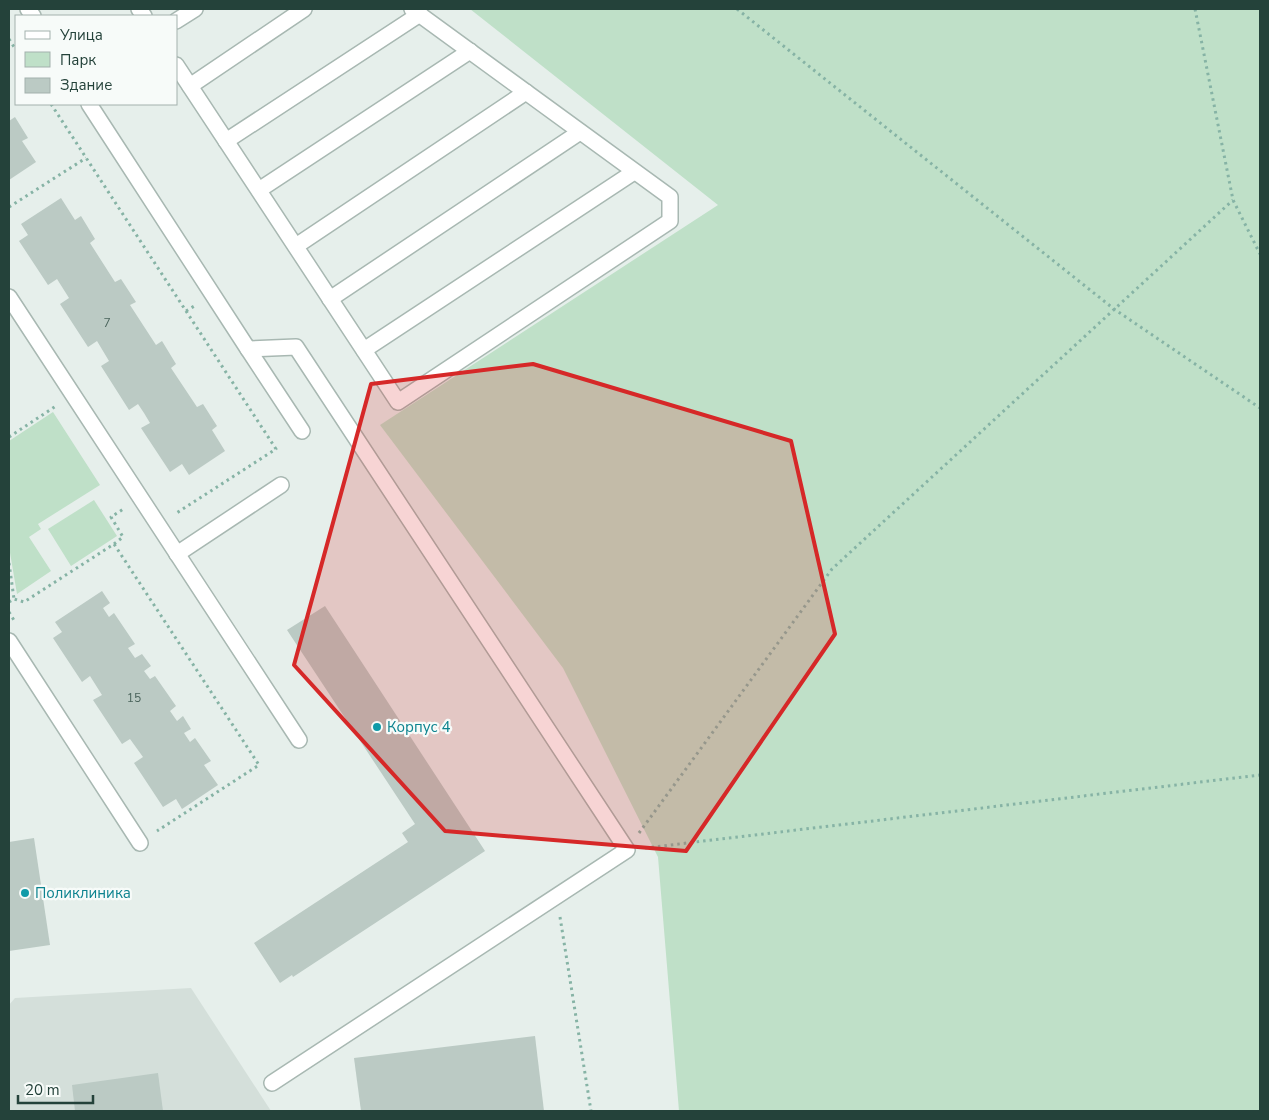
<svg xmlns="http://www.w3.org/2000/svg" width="1269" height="1120" viewBox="0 0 1269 1120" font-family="'Nunito Sans',sans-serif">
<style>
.built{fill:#d4dfda}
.green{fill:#bfe0c8}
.building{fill:#bbcac4}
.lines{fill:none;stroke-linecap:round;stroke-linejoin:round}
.minor-casing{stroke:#a8b8b2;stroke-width:18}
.path{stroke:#86b3a5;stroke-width:3;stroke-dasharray:2.5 4;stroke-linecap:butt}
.minor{stroke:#fff;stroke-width:15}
.marked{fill:#d62828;fill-opacity:0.2;stroke:#d62828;stroke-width:4;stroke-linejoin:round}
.culture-dot{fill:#0f9aa8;stroke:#f7fbf9;stroke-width:2}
.labels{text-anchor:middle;stroke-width:4.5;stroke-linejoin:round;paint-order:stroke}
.number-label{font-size:12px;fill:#4a645c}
.culture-label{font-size:15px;fill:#0d838f;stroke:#f7fbf9;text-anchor:start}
</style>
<rect width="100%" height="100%" fill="#e6efeb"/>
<path class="built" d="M 191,988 L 271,1111 L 9,1111 L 9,1005 L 15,998 Z"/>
<g class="green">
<path d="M 470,9 L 1260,9 L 1260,1111 L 679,1111 L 658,857 L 563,668 L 380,425 L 718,205 Z"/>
<path d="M 53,412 L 100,485 L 38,524 L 41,529 L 29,537 L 51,571 L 17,594 L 9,547 L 9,441 Z"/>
<path d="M 94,500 L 117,536 L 71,566 L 48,529 Z"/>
</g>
<g class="building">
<path d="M 15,117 L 28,138 L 22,141 L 36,162 L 9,180 L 9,121 Z"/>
<path d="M 61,198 L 75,220 L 81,216 L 95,239 L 90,243 L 115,282 L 121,279 L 136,302 L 130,305 L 156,345 L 162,341 L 176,364 L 171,368 L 197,407 L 203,404 L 217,426 L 212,430 L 225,451 L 189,475 L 182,464 L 170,472 L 141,428 L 150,423 L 144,413 L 138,404 L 129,410 L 101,366 L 109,361 L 97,341 L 88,347 L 60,304 L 69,298 L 57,279 L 48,285 L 19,241 L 28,235 L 21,224 Z"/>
<path d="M 102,591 L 110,603 L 103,608 L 109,617 L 114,613 L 135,644 L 128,648 L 135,658 L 142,654 L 151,666 L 144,671 L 150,679 L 155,676 L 176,706 L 170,711 L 177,721 L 183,716 L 191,729 L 184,733 L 190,742 L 195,738 L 211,761 L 204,765 L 218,785 L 182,809 L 176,799 L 163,807 L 134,763 L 143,757 L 130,739 L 122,744 L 93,700 L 102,695 L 90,676 L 82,682 L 53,638 L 62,632 L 55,622 Z"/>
<path d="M 325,606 L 485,851 L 293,977 L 292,975 L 280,983 L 254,943 L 408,842 L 402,833 L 415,824 L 287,630 Z"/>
<path d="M 34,838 L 50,945 L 9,951 L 9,842 Z"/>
<path d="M 535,1036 L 544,1111 L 361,1111 L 354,1058 Z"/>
<path d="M 158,1073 L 163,1111 L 75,1111 L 72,1085 Z"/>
</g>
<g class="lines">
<defs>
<g id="minor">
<path d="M 28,9 L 33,16"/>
<path d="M 139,9 L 144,16"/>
<path d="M 176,21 L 195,9"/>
<path d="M 176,65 L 398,402 L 670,221 L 670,197 L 412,9"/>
<path d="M 190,86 L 304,9"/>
<path d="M 89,104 L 248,349 L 296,347 L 627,850 L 272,1083"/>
<path d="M 226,141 L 420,14"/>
<path d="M 259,190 L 470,51"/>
<path d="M 296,246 L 526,92"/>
<path d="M 9,297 L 299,740"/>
<path d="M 330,299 L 580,132"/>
<path d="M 248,349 L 302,431"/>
<path d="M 364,350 L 634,172"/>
<path d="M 177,554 L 281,485"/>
<path d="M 9,641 L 140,843"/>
</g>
</defs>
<use href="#minor" class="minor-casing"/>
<g class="path">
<path d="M 737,9 L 1114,309 L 1260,408"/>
<path d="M 1195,9 L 1233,200 L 1260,254"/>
<path d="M 9,39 L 16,50"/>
<path d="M 51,104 L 276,449 L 175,514"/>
<path d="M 9,207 L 86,158"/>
<path d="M 186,311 L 196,305"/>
<path d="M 9,437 L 56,406"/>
<path d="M 114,544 L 123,537 L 111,517 L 125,508"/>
<path d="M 9,563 L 14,599"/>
<path d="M 9,602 L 14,599 L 24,602 L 114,544 L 259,765 L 157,831"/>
<path d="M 9,612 L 15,622"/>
<path d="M 639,833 L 832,569 L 1233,200"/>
<path d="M 645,848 L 1260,775"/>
<path d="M 560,917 L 591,1111"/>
</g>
<use href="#minor" class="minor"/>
</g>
<path class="marked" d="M 533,364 L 791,441 L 835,634 L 686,851 L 445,831 L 294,665 L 371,384 Z"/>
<g class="culture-dot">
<circle cx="377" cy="727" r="5"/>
<circle cx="25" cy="893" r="5"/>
</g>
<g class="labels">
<g class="number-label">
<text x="107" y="327">7</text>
<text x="134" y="702">15</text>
</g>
<g class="culture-label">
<text x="387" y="732">Корпус 4</text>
<text x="35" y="898">Поликлиника</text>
</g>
</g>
<rect width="1269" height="1120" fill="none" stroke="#24423a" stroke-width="20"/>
<rect x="15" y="15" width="162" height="90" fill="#f7fbf9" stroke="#a3b1ad"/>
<rect x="25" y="31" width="25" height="8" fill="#ffffff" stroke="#a3b1ad"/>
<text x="60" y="40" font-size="15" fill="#24423a">Улица</text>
<rect x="25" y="52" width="25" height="15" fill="#bfe0c8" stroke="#a3b1ad"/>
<text x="60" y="65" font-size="15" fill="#24423a">Парк</text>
<rect x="25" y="78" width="25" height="15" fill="#bbcac4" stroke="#a3b1ad"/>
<text x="60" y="90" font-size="15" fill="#24423a">Здание</text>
<path d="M18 1095v8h75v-8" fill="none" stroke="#24423a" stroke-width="2.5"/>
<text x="25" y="1095" font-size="15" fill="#24423a" stroke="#f7fbf9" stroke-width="4" paint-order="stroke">20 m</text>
</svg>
